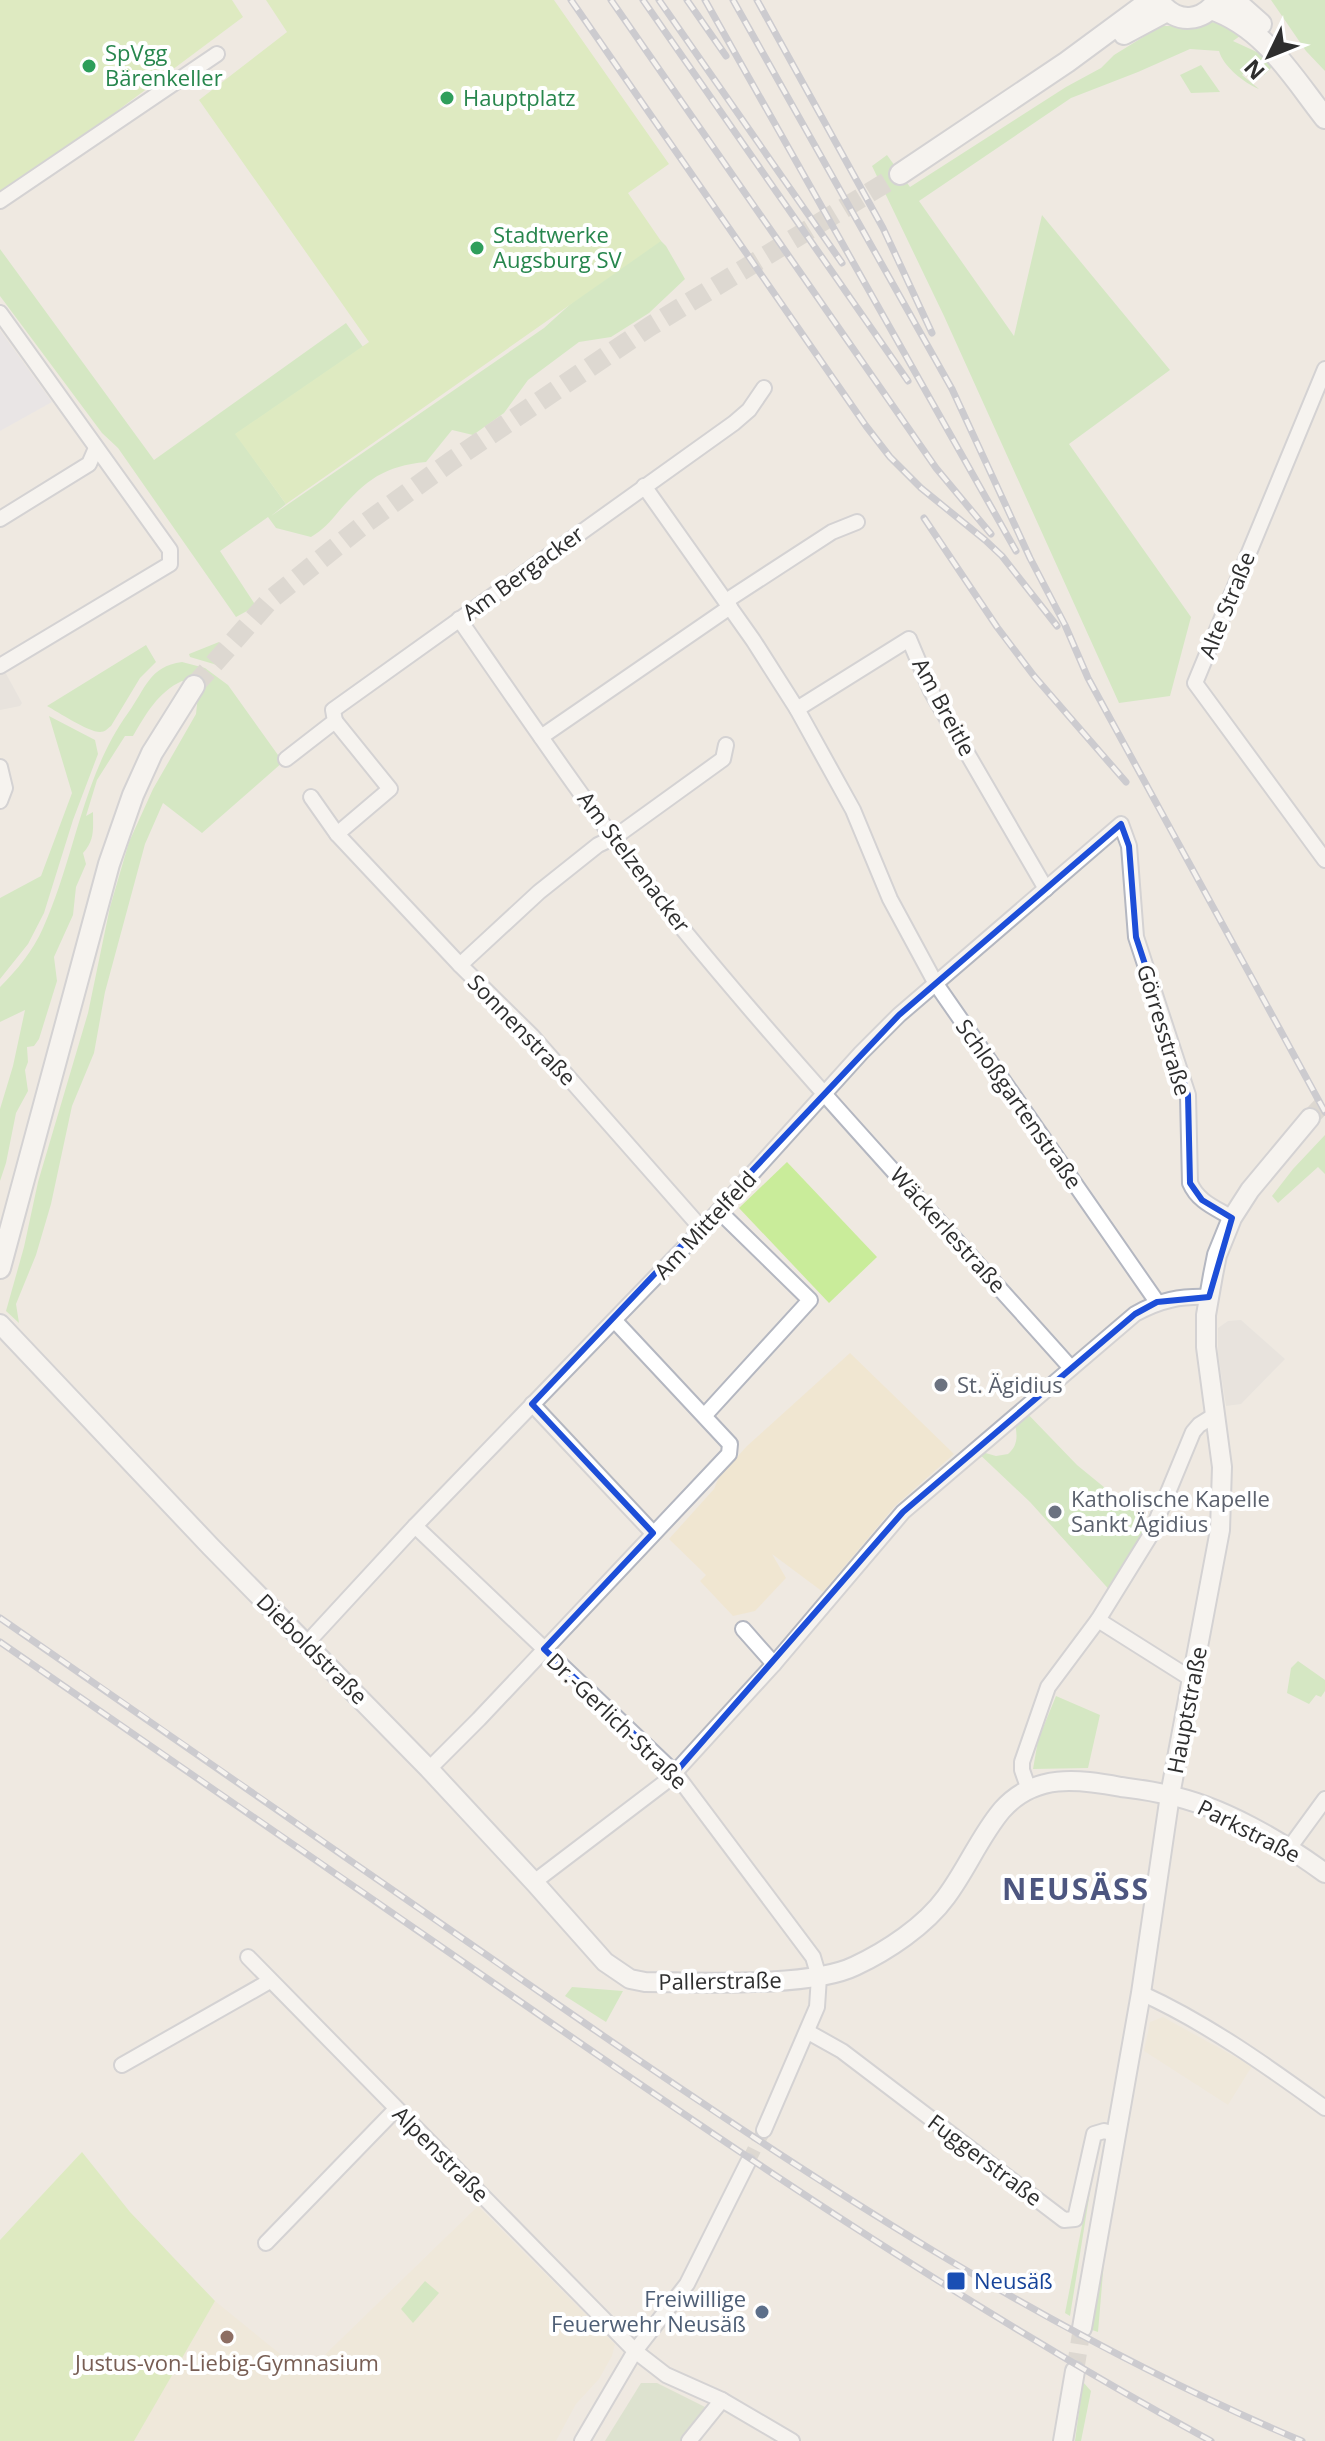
<svg xmlns="http://www.w3.org/2000/svg" width="1325" height="2441" viewBox="0 0 1325 2441" font-family="'Open Sans',sans-serif">
<style>
.industrial{fill:#e3e1e8}
.education{fill:#f0e6d1}
.green{fill:#b6e59e}
.cemetery{fill:#c8d9b8}
.pitch{fill:#c9ec9a}
.plaza{fill:#dfdcd8}
.lines{fill:none;stroke-linecap:round;stroke-linejoin:round}
.minor-tunnel{stroke:#c8c4bd;stroke-width:14;stroke-dasharray:14 7;stroke-linecap:butt}
.tertiary-tunnel{stroke:#c8c4bd;stroke-width:18;stroke-dasharray:18 9;stroke-linecap:butt}
.secondary-tunnel{stroke:#c8c4bd;stroke-width:20;stroke-dasharray:20 10;stroke-linecap:butt}
.minor-casing{stroke:#b4b7c1;stroke-width:18}
.tertiary-casing{stroke:#b4b7c1;stroke-width:22}
.secondary-casing{stroke:#b4b7c1;stroke-width:24}
.minor{stroke:#fff;stroke-width:14}
.tertiary{stroke:#fff;stroke-width:18}
.secondary{stroke:#fff;stroke-width:20}
.rail-casing{stroke:#a3a6b8;stroke-width:7}
.rail{stroke:#fff;stroke-width:4;stroke-dasharray:12;stroke-linecap:butt}
.marked{fill:none;stroke:#1d4ed8;stroke-width:6;stroke-linejoin:round}
.leisure-dot{fill:#2e9e5b;stroke:#fff;stroke-width:3}
.worship-dot{fill:#6b7280;stroke:#fff;stroke-width:3}
.transit-dot{fill:#1a4fb4;stroke:#fff;stroke-width:3}
.service-dot{fill:#5c6f8a;stroke:#fff;stroke-width:3}
.education-dot{fill:#8d6e63;stroke:#fff;stroke-width:3}
.labels{text-anchor:middle;stroke-width:8;stroke-linejoin:round;paint-order:stroke}
.leisure-label{font-size:22px;fill:#27864d;stroke:#fff;text-anchor:start}
.street-label{font-size:22px;fill:#2e2e2e;stroke:#fff}
.worship-label{font-size:22px;fill:#5b616d;stroke:#fff;text-anchor:start}
.transit-label{font-size:22px;fill:#164399;stroke:#fff;text-anchor:start}
.service-label{font-size:22px;fill:#4e5e75;stroke:#fff;text-anchor:end}
.education-label{font-size:22px;fill:#785e54;stroke:#fff}
.district-label{font-size:30px;font-weight:bold;letter-spacing:2px;fill:#4d5680;stroke:#fff}
</style>
<rect width="100%" height="100%" fill="#efe9e1"/>
<path class="industrial" d="M 0,330 L 52,402 L 0,431 Z"/>
<g class="education">
<path d="M 850,1353 L 954,1454 L 895,1506 L 823,1592 L 772,1554 L 786,1578 L 755,1611 L 733,1616 L 700,1581 L 706,1575 L 669,1539 L 714,1489 L 719,1477 L 747,1446 Z"/>
<path d="M 1163,2017 L 1252,2066 L 1228,2105 L 1144,2051 L 1150,2022 Z"/>
<path d="M 478,2206 L 615,2344 L 612,2356 L 599,2379 L 576,2404 L 556,2441 L 134,2440 L 215,2301 L 305,2374 Z"/>
</g>
<g class="green">
<path d="M 1271,0 L 1325,0 L 1325,71 L 1306,51 Z"/>
<path d="M 1211,22 L 1233,25 L 1244,33 L 1233,41 L 1259,53 L 1272,67 L 1264,75 L 1252,65 L 1242,75 L 1259,89 C 1244,83 1223,66 1219,51 L 1190,49 L 1138,72 L 1071,98 L 919,201 L 1014,336 L 1042,215 L 1170,370 L 1069,444 L 1191,617 L 1170,696 L 1119,703 L 944,316 L 872,166 L 887,155 L 910,187 L 1066,87 L 1101,68 L 1114,55 L 1161,26 L 1185,26 Z"/>
<path d="M 1201,65 L 1220,92 L 1191,93 L 1180,75 Z"/>
<path d="M 645,225 L 666,246 L 685,279 L 649,313 L 611,337 L 579,342 L 528,380 L 504,413 L 473,435 L 452,430 L 426,462 C 384,466 366,480 339,511 C 330,522 323,530 311,537 L 276,528 L 268,517 L 220,551 L 256,606 L 236,617 L 118,448 L 102,433 L 0,296 L 0,249 L 154,460 L 346,323 L 363,347 L 236,434 L 286,504 L 271,516 L 544,328 L 586,290 Z"/>
<path d="M 219,642 L 217,665 L 190,657 L 189,654 Z"/>
<path d="M 146,645 L 156,662 L 140,678 L 111,726 C 107,729 105,732 100,732 C 88,732 58,712 47,706 Z"/>
<path d="M 182,662 L 205,668 L 228,685 L 283,762 L 202,833 L 163,803 L 145,844 L 105,992 L 94,1053 L 72,1106 L 51,1204 L 36,1255 L 16,1304 L 19,1323 L 6,1311 L 24,1247 L 38,1182 L 88,1013 L 110,907 L 129,842 L 153,789 L 196,714 L 198,695 L 194,686 L 182,681 C 158,692 146,714 133,736 L 125,736 L 97,780 L 86,816 L 93,812 C 93,829 95,840 83,853 L 86,864 L 76,887 L 73,915 L 54,957 L 57,981 L 39,1039 L 34,1046 L 27,1047 L 28,1062 L 25,1070 L 28,1091 L 16,1113 L 6,1163 L 0,1181 L 0,1109 L 13,1066 L 25,1010 L 0,1022 L 0,987 C 17,970 33,951 43,928 C 75,858 82,777 128,713 C 145,690 149,666 182,662 Z"/>
<path d="M 49,716 L 95,740 L 98,754 L 73,820 L 44,913 L 28,944 L 0,979 L 0,898 L 41,876 L 72,793 Z"/>
<path d="M 1325,1135 L 1325,1174 L 1318,1167 L 1278,1203 L 1272,1196 L 1293,1169 Z"/>
<path d="M 1023,1409 L 1077,1465 L 1154,1528 L 1114,1595 L 1030,1502 L 975,1450 L 996,1456 L 1008,1454 C 1020,1444 1017,1431 1013,1417 Z"/>
<path d="M 1298,1661 L 1325,1680 L 1325,1691 L 1321,1697 L 1316,1695 L 1309,1704 L 1287,1693 L 1291,1668 Z"/>
<path d="M 1056,1696 L 1100,1715 L 1088,1768 L 1033,1769 L 1038,1740 Z"/>
<path d="M 572,1987 L 623,1991 L 606,2022 L 565,1996 Z"/>
<path d="M 1097,2148 L 1070,2316 L 1065,2313 Z"/>
<path d="M 1101,2257 L 1104,2261 L 1098,2332 L 1089,2329 Z"/>
<path d="M 425,2281 L 439,2293 L 413,2323 L 401,2309 Z"/>
<path d="M 1083,2382 L 1091,2391 L 1081,2441 L 1075,2441 Z"/>
</g>
<path class="cemetery" d="M 641,2383 L 657,2383 L 709,2409 L 680,2441 L 605,2441 Z"/>
<g class="pitch">
<path d="M 0,0 L 232,0 L 243,17 L 113,114 L 0,194 Z"/>
<path d="M 266,0 L 554,0 L 669,164 L 628,193 L 661,241 L 286,504 L 235,434 L 369,342 L 199,100 L 287,32 Z"/>
<path d="M 787,1162 L 877,1257 L 829,1303 L 739,1208 Z"/>
<path d="M 82,2152 L 130,2212 L 215,2301 L 134,2441 L 0,2441 L 0,2240 Z"/>
</g>
<g class="plaza">
<path d="M 4,670 L 22,703 L 20,706 L 0,710 L 0,675 Z"/>
<path d="M 1241,1320 L 1285,1359 L 1241,1404 L 1226,1406 L 1218,1354 L 1218,1328 L 1228,1321 Z"/>
</g>
<g class="lines">
<path class="minor-tunnel" d="M 748,2162 L 764,2130"/>
<g class="tertiary-tunnel">
<path d="M 1310,1118 L 1325,1102"/>
<path d="M 1075,2371 L 1082,2328"/>
</g>
<path class="secondary-tunnel" d="M 194,686 L 270,600 L 367,522 L 450,462 L 649,327 L 900,174"/>
<defs>
<g id="minor">
<path d="M 0,201 L 217,54"/>
<path d="M 0,313 L 170,550 L 170,564 L 0,666"/>
<path d="M 1325,369 L 1195,683 L 1325,860"/>
<path d="M 644,486 L 753,640 L 797,709 L 853,810 L 890,899 L 936,984 L 1157,1302"/>
<path d="M 0,519 L 89,464 L 96,448"/>
<path d="M 726,601 L 832,532 L 857,522"/>
<path d="M 459,619 C 531,723 603,829 682,928 C 806,1079 941,1222 1071,1368"/>
<path d="M 797,709 L 909,639 L 931,691 L 1046,889"/>
<path d="M 335,721 L 390,789 L 337,834 L 460,965 L 532,1036 L 702,1229"/>
<path d="M 541,737 L 730,607"/>
<path d="M 286,759 L 335,721 L 333,710 L 734,423 L 749,410 L 764,388"/>
<path d="M 0,767 L 5,788 L 0,801"/>
<path d="M 311,797 L 337,834"/>
<path d="M 460,965 L 539,892 L 598,845 L 615,837 L 723,759 L 726,745"/>
<path d="M 532,1404 L 653,1533"/>
<path d="M 705,1415 L 810,1300 L 719,1211"/>
<path d="M 415,1526 L 675,1773 L 813,1957 L 819,1977 L 817,2007 L 764,2130"/>
<path d="M 1098,1620 L 1150,1536 L 1193,1432 L 1199,1425 L 1215,1415"/>
<path d="M 743,1629 L 774,1664"/>
<path d="M 307,1643 L 415,1526 L 702,1229 L 861,1053 L 899,1015 L 1121,824 L 1129,846 L 1136,937 L 1188,1095 L 1190,1183 C 1198,1202 1216,1208 1232,1218"/>
<path d="M 429,1769 L 479,1719 L 729,1454 L 730,1444 L 615,1321"/>
<path d="M 1029,1790 L 1022,1770 L 1022,1762 L 1048,1687 L 1098,1620 L 1193,1680"/>
<path d="M 1290,1847 L 1325,1799"/>
<path d="M 534,1882 L 668,1780 L 774,1664 L 903,1512 L 1135,1314 C 1160,1300 1180,1296 1209,1297"/>
<path d="M 248,1957 L 635,2351 L 666,2375 L 722,2400 L 792,2441"/>
<path d="M 1141,1993 C 1207,2023 1267,2066 1325,2108"/>
<path d="M 808,2032 L 842,2051 L 1064,2220 L 1075,2219 L 1094,2134 L 1104,2131 L 1115,2134"/>
<path d="M 122,2065 L 270,1981"/>
<path d="M 266,2243 L 396,2109"/>
<path d="M 582,2441 L 635,2351 L 687,2284 L 748,2162"/>
<path d="M 689,2441 L 722,2400"/>
</g>
<g id="tertiary">
<path d="M 0,1324 L 211,1547 L 429,1769 L 534,1882 L 605,1962 L 630,1979 L 645,1982 C 697,1982 810,1988 855,1966 C 887,1951 925,1926 946,1897 C 967,1869 980,1836 1002,1810 C 1035,1773 1078,1779 1121,1787 C 1136,1789 1153,1791 1168,1795 C 1222,1806 1281,1841 1325,1873"/>
<path d="M 1082,2328 L 1141,1993 L 1170,1795 L 1220,1530 L 1222,1467 L 1206,1347 L 1206,1315 L 1213,1275 L 1217,1255 L 1232,1218 L 1250,1190 L 1310,1118"/>
<path d="M 1063,2441 L 1075,2371"/>
</g>
<g id="secondary">
<path d="M 1234,0 L 1261,24"/>
<path d="M 1161,4 C 1178,24 1202,22 1217,1"/>
<path d="M 1211,9 C 1264,27 1292,76 1325,118"/>
<path d="M 1124,34 L 1167,11"/>
<path d="M 900,174 L 1067,62 L 1151,0"/>
<path d="M 0,1268 L 109,864 L 133,795 L 152,753 L 194,686"/>
</g>
</defs>
<use href="#minor" class="minor-casing"/>
<use href="#tertiary" class="tertiary-casing"/>
<use href="#secondary" class="secondary-casing"/>
<use href="#minor" class="minor"/>
<use href="#tertiary" class="tertiary"/>
<use href="#secondary" class="secondary"/>
<defs>
<g id="rail">
<path d="M 571,0 L 866,426 L 890,457 L 921,488 L 985,540 L 1002,556 L 1057,626"/>
<path d="M 611,0 L 936,468 L 991,534"/>
<path d="M 643,0 L 908,381"/>
<path d="M 659,0 L 842,263"/>
<path d="M 687,0 L 726,56"/>
<path d="M 705,0 L 1016,551"/>
<path d="M 733,0 L 952,389 L 1030,558 L 1065,625 L 1088,678 L 1325,1112"/>
<path d="M 757,0 L 883,228 L 932,333"/>
<path d="M 924,518 L 997,627 L 1034,676 L 1126,782"/>
<path d="M 0,1618 C 196,1752 390,1889 586,2024 C 813,2180 1047,2334 1302,2441"/>
<path d="M 0,1642 C 164,1755 328,1868 492,1982 C 725,2144 961,2305 1211,2441"/>
</g>
</defs>
<use href="#rail" class="rail-casing"/>
<use href="#rail" class="rail"/>
</g>
<path d="M0 0H1325V2441H0ZM 1121,824 L 1129,846 L 1136,937 L 1188,1095 L 1190,1183 L 1202,1200 L 1232,1218 L 1209,1297 L 1157,1302 L 1135,1314 L 903,1512 L 675,1773 L 544,1649 L 653,1533 L 532,1404 L 899,1015 Z" fill="#efe9e1" fill-opacity=".55" fill-rule="evenodd"/>
<path class="marked" d="M 1121,824 L 1129,846 L 1136,937 L 1188,1095 L 1190,1183 L 1202,1200 L 1232,1218 L 1209,1297 L 1157,1302 L 1135,1314 L 903,1512 L 675,1773 L 544,1649 L 653,1533 L 532,1404 L 899,1015 Z"/>
<g class="leisure-dot">
<circle cx="89" cy="66" r="8"/>
<circle cx="447" cy="98" r="8"/>
<circle cx="477" cy="248" r="8"/>
</g>
<g class="worship-dot">
<circle cx="941" cy="1385" r="8"/>
<circle cx="1055" cy="1512" r="8"/>
</g>
<rect class="transit-dot" x="946" y="2271" width="20" height="20" rx="4"/>
<circle class="service-dot" cx="762" cy="2312" r="8"/>
<circle class="education-dot" cx="227" cy="2337" r="8"/>
<g class="labels">
<g class="leisure-label">
<text x="105" y="61">SpVgg<tspan x="105" dy="25">Bärenkeller</tspan></text>
<text x="463" y="106">Hauptplatz</text>
<text x="493" y="243">Stadtwerke<tspan x="493" dy="25">Augsburg SV</tspan></text>
</g>
<g class="street-label">
<text transform="translate(523 573) rotate(-36)" y="8">Am Bergacker</text>
<text transform="translate(1227 605) rotate(-68)" y="8">Alte Straße</text>
<text transform="translate(944 707) rotate(62)" y="8">Am Breitle</text>
<text transform="translate(634 862) rotate(53)" y="8">Am Stelzenacker</text>
<text transform="translate(522 1030) rotate(46)" y="8">Sonnenstraße</text>
<text transform="translate(1164 1030) rotate(73)" y="8">Görresstraße</text>
<text transform="translate(1019 1104) rotate(55)" y="8">Schloßgartenstraße</text>
<text transform="translate(705 1225) rotate(-47)" y="8">Am Mittelfeld</text>
<text transform="translate(948 1230) rotate(48)" y="8">Wäckerlestraße</text>
<text transform="translate(312 1649) rotate(45)" y="8">Dieboldstraße</text>
<text transform="translate(1187 1710) rotate(-79)" y="8">Hauptstraße</text>
<text transform="translate(617 1721) rotate(44)" y="8">Dr.-Gerlich-Straße</text>
<text transform="translate(1249 1831) rotate(27)" y="8">Parkstraße</text>
<text transform="translate(720 1981) rotate(-1)" y="8">Pallerstraße</text>
<text transform="translate(441 2154) rotate(45)" y="8">Alpenstraße</text>
<text transform="translate(985 2160) rotate(37)" y="8">Fuggerstraße</text>
</g>
<g class="worship-label">
<text x="957" y="1393">St. Ägidius</text>
<text x="1071" y="1507">Katholische Kapelle<tspan x="1071" dy="25">Sankt Ägidius</tspan></text>
</g>
<g class="transit-label">
<text x="974" y="2289">Neusäß</text>
</g>
<g class="service-label">
<text x="746" y="2307">Freiwillige<tspan x="746" dy="25">Feuerwehr Neusäß</tspan></text>
</g>
<g class="education-label">
<text x="227" y="2371">Justus-von-Liebig-Gymnasium</text>
</g>
<g class="district-label">
<text x="1076" y="1900">NEUSÄSS</text>
</g>
</g>
<g transform="translate(1269 56) rotate(227)" stroke="#ffffff" stroke-width="6" paint-order="stroke">
<path d="M0-6L14 30L0 20L-14 30Z" fill="#2e2e2e"/>
<text y="-12" font-size="22" font-weight="bold" text-anchor="middle" fill="#2e2e2e">N</text>
</g>
</svg>
